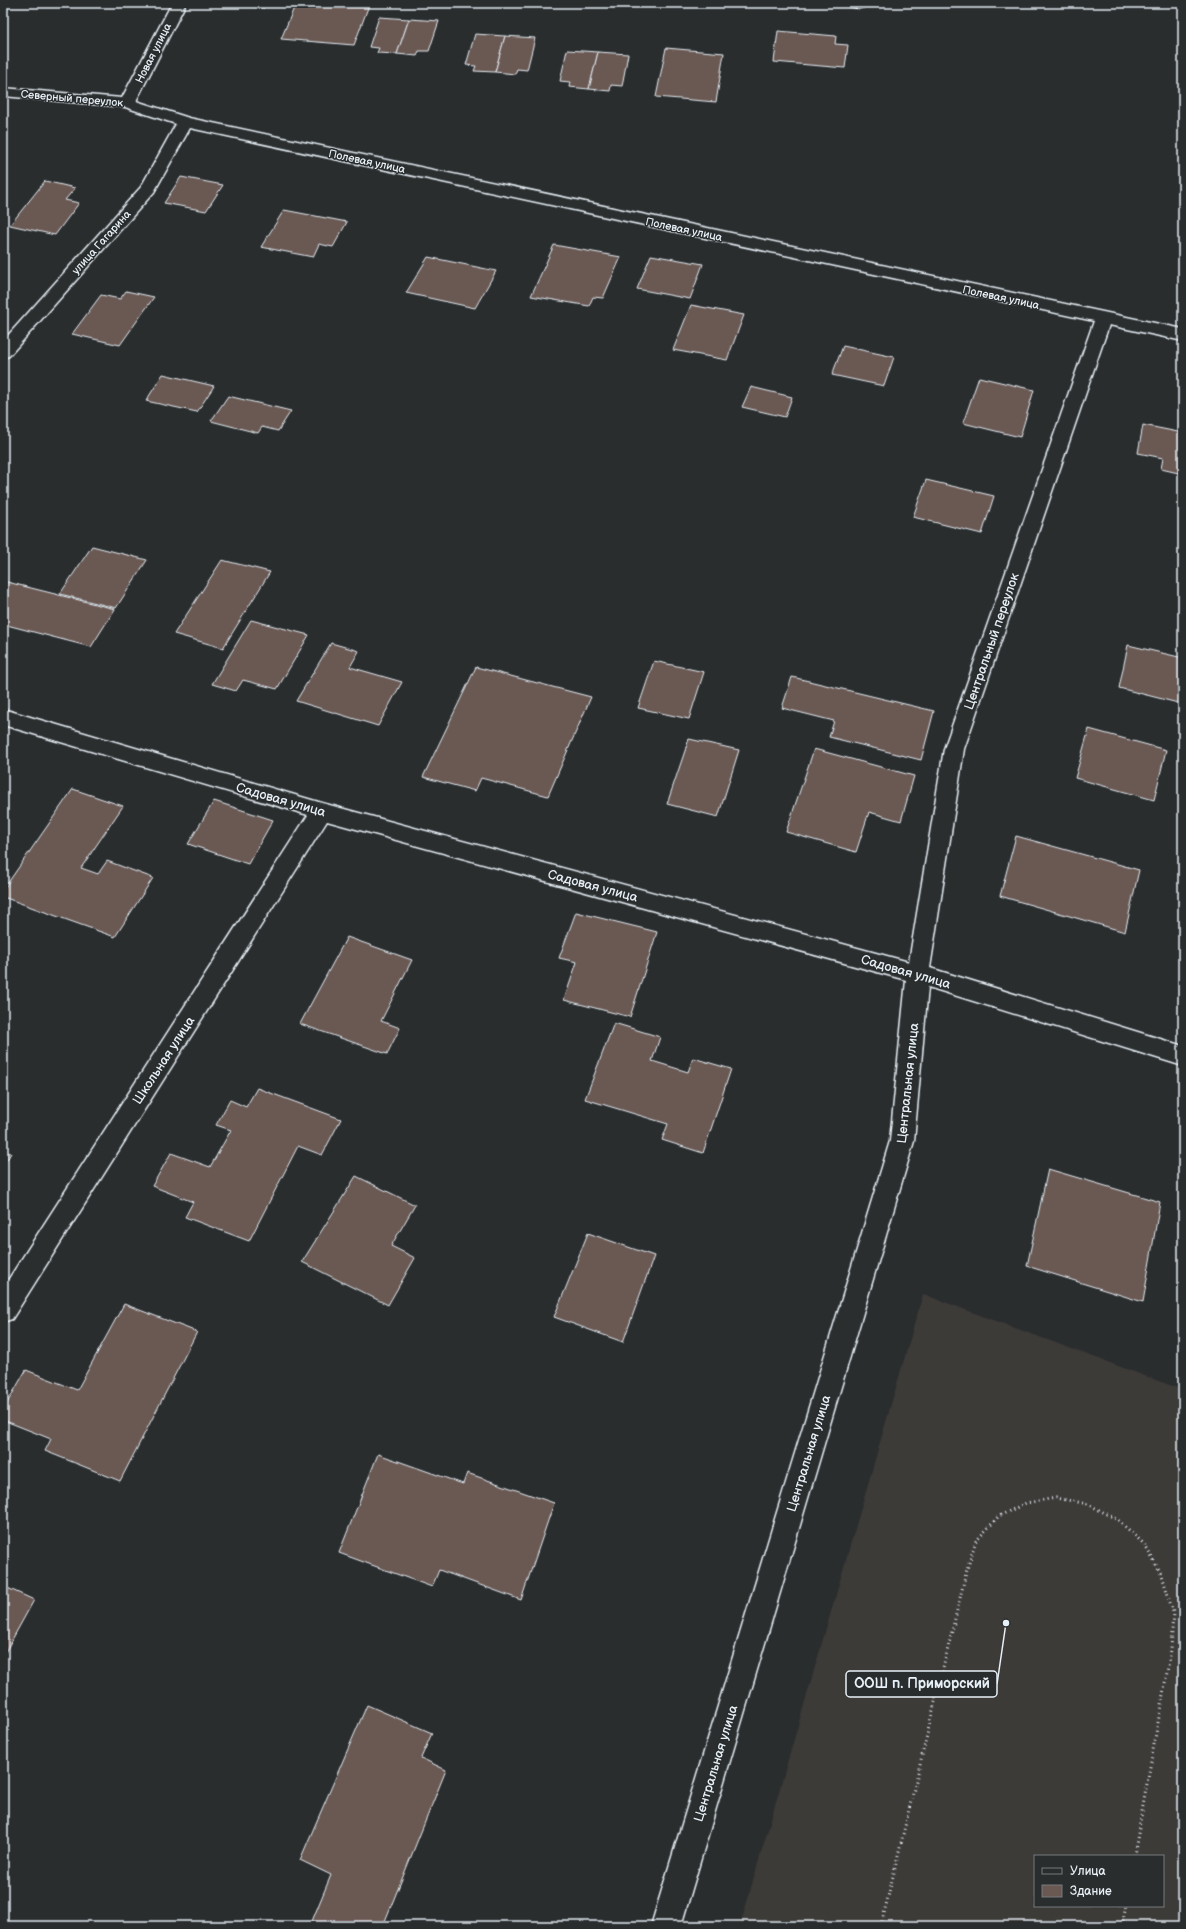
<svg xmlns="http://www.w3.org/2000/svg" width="1186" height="1929" viewBox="0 0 1186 1929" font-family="'Balsamiq Sans',sans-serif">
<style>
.built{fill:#3d3a39;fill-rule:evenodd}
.building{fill:#6a5953;stroke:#e8f1f8}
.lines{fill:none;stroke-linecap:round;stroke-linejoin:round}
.street-casing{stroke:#e8f1f8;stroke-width:3}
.path{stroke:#e8f1f8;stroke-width:3;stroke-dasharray:1 3.5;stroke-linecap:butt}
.street{fill:#2a2d2e;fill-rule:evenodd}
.labels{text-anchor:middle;stroke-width:3;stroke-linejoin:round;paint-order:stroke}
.far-street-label{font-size:11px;fill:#e8f1f8;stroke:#2a2d2e}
.street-label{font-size:13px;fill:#e8f1f8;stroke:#2a2d2e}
.leader{fill:none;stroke:#e8f1f8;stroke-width:1.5}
.callout-dot{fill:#e8f1f8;stroke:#2a2d2e;stroke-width:1.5}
.callout{fill:#2a2d2e;stroke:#e8f1f8;stroke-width:1.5}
.callout-label{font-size:14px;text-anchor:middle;font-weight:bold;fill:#e8f1f8}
</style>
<rect width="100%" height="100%" fill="#2a2d2e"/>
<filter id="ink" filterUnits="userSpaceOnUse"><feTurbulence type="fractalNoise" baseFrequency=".025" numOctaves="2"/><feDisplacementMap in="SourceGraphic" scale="8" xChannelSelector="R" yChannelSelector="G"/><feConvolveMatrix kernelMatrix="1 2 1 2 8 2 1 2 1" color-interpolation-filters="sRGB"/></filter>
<g filter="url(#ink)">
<path class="built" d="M 923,1294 L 1183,1390 L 1183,1926 L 740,1926 ZM 1035,1856 L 1163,1856 L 1163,1906 L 1035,1906 Z"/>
<g class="building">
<path d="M 222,3 L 266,3 L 264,8 Z"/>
<path d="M 296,3 L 347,3 L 369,5 L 354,45 L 281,39 Z"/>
<path d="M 379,17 L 409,19 L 397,54 L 377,53 L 379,48 L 369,47 Z"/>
<path d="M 409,19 L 439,21 L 429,51 L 419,51 L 417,56 L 397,54 Z"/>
<path d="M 778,31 L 836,36 L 835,44 L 848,45 L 845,68 L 774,62 Z"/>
<path d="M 475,34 L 505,36 L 495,72 L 474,71 L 476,66 L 466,65 Z"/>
<path d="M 505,36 L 535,38 L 527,70 L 517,69 L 515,74 L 495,72 Z"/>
<path d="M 666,48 L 724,53 L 716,102 L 656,97 Z"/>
<path d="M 567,50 L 598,52 L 589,89 L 569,87 L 570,82 L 560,81 Z"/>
<path d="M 598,52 L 628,54 L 622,86 L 611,85 L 610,91 L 589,89 Z"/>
<path d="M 181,177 L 223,185 L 206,211 L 164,203 Z"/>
<path d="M 45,181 L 75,188 L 65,200 L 79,203 L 55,235 L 10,225 Z"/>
<path d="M 284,210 L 347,222 L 333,247 L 319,244 L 313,257 L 261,247 Z"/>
<path d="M 554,245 L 621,257 L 603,298 L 593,297 L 589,306 L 531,296 Z"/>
<path d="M 651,255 L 703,264 L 690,299 L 637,289 Z"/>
<path d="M 428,257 L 496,271 L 475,308 L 406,293 Z"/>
<path d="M 126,291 L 154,297 L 120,345 L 72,334 L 101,295 L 120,299 Z"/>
<path d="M 691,305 L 744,315 L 727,360 L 673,350 Z"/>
<path d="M 843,346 L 894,357 L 884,386 L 832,375 Z"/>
<path d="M 163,374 L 214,386 L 197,412 L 146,401 Z"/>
<path d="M 979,377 L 1034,390 L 1020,437 L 963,423 Z"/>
<path d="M 751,387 L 792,397 L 785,417 L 742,407 Z"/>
<path d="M 228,396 L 291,411 L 278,431 L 262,427 L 258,433 L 211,421 Z"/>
<path d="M 1143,425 L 1183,433 L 1183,474 L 1161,469 L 1163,458 L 1138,453 Z"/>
<path d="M 926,480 L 994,496 L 982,534 L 913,517 Z"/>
<path d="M 92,546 L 147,560 L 116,608 L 60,594 Z"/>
<path d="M 222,560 L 270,572 L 223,648 L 174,634 Z"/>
<path d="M 3,581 L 115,609 L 91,647 L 3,624 Z"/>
<path d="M 251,620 L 309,635 L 277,689 L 243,680 L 236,691 L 212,684 Z"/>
<path d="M 331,643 L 359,651 L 350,667 L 402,682 L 378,726 L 296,701 Z"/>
<path d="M 1128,645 L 1183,658 L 1182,704 L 1119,688 Z"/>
<path d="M 654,661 L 704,672 L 689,719 L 638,708 Z"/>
<path d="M 476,667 L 591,697 L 548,796 L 481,778 L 475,791 L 423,777 Z"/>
<path d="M 792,677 L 934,711 L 921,760 L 829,737 L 834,721 L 782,708 Z"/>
<path d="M 1089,729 L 1166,750 L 1154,800 L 1075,778 Z"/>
<path d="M 689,739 L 739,750 L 718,817 L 667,804 Z"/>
<path d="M 814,749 L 914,776 L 901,821 L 869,812 L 856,852 L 786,832 Z"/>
<path d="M 73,789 L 123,806 L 81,868 L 98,874 L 107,861 L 153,878 L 115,937 L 3,897 L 3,890 Z"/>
<path d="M 214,801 L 273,820 L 248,864 L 188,844 Z"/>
<path d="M 1016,836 L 1139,870 L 1125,932 L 1000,896 Z"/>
<path d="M 576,912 L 657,932 L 630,1017 L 564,1000 L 577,962 L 559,958 Z"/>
<path d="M 347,937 L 412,960 L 381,1021 L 400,1028 L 387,1054 L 300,1024 Z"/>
<path d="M 614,1023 L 660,1037 L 652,1061 L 688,1072 L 693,1058 L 731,1069 L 703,1153 L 662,1140 L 668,1124 L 585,1099 Z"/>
<path d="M 257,1088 L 341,1119 L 322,1155 L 298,1146 L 249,1241 L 185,1217 L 193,1202 L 152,1186 L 171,1153 L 210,1167 L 231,1130 L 216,1125 L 230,1100 L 246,1107 Z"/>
<path d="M 3,1151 L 11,1153 L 3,1166 Z"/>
<path d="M 1048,1169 L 1160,1202 L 1143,1302 L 1027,1266 Z"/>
<path d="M 356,1176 L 415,1205 L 391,1246 L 415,1258 L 388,1305 L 302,1262 Z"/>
<path d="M 588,1233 L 654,1256 L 623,1342 L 554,1317 Z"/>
<path d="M 124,1304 L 197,1332 L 120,1481 L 45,1451 L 51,1439 L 3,1420 L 3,1410 L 26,1370 L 77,1390 Z"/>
<path d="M 378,1454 L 463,1484 L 467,1473 L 554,1503 L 521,1600 L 439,1570 L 432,1587 L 339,1553 Z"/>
<path d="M 3,1586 L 34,1600 L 3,1656 Z"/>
<path d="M 367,1705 L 432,1733 L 421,1758 L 446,1770 L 383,1926 L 310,1926 L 331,1875 L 300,1860 Z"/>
</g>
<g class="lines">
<defs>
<g id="street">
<path d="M 172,3 L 186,3 L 136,101 L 189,118 L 1183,329 L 1183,341 L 1109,325 L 964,749 L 930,968 L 1183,1046 L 1183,1066 L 928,987 L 914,1141 L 681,1926 L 651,1926 L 890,1141 L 906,980 L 327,821 L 12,1319 L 3,1322 L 3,1288 L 308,815 L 3,725 L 3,709 L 322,803 L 909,962 L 944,749 L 1094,321 L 190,128 L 154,192 L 9,356 L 3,358 L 3,341 L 141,187 L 176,124 L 125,107 L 3,96 L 3,88 L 122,98 Z"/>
<path d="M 847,3 L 865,3 L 866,4 L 864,7 L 859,8 L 849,6 Z"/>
</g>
</defs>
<use href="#street" class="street-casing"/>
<g class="path">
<path d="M 881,1926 L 967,1569 L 976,1541 L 999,1516 L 1026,1503 L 1056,1498 L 1088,1504 L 1118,1520 L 1144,1544 L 1162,1575 L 1173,1612 L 1171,1650 L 1134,1856"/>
<path d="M 1122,1926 L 1126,1906"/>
</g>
<use href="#street" class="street"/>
</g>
</g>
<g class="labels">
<g class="far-street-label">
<text transform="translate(153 53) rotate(-63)" y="4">Новая улица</text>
<text transform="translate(72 98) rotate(5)" y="4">Северный переулок</text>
<text transform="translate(367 161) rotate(12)" y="4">Полевая улица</text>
<text transform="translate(684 229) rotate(12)" y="4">Полевая улица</text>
<text transform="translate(101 242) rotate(-48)" y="4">улица Гагарина</text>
<text transform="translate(1001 297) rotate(12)" y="4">Полевая улица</text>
</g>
<g class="street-label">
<text transform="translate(991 641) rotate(-71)" y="5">Центральный переулок</text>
<text transform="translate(281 799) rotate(16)" y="5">Садовая улица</text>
<text transform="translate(593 885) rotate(15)" y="5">Садовая улица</text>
<text transform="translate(906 971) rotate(16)" y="5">Садовая улица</text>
<text transform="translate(163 1060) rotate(-57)" y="5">Школьная улица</text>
<text transform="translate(907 1083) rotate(-84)" y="5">Центральная улица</text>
<text transform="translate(808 1453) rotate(-73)" y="5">Центральная улица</text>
<text transform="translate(715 1763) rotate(-73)" y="5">Центральная улица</text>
</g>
</g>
<path class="leader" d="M1006 1623L997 1684"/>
<circle class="callout-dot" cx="1006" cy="1623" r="4"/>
<rect class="callout" x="846" y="1671" width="151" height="26" rx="4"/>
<g class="callout-label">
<text x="922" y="1688">ООШ п. Приморский</text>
</g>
<rect width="1186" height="1929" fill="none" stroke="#2a2d2e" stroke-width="16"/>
<rect x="8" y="8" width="1170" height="1913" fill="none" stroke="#e8f1f8" stroke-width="1.5" filter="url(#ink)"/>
<rect x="1034" y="1855" width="130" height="52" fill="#2a2d2e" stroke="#767b7f"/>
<rect x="1042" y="1868" width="20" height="6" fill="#2a2d2e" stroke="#767b7f"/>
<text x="1070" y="1875" font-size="12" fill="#e8f1f8">Улица</text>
<rect x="1042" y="1885" width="20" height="12" fill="#6a5953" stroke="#767b7f"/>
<text x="1070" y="1895" font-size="12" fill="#e8f1f8">Здание</text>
</svg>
